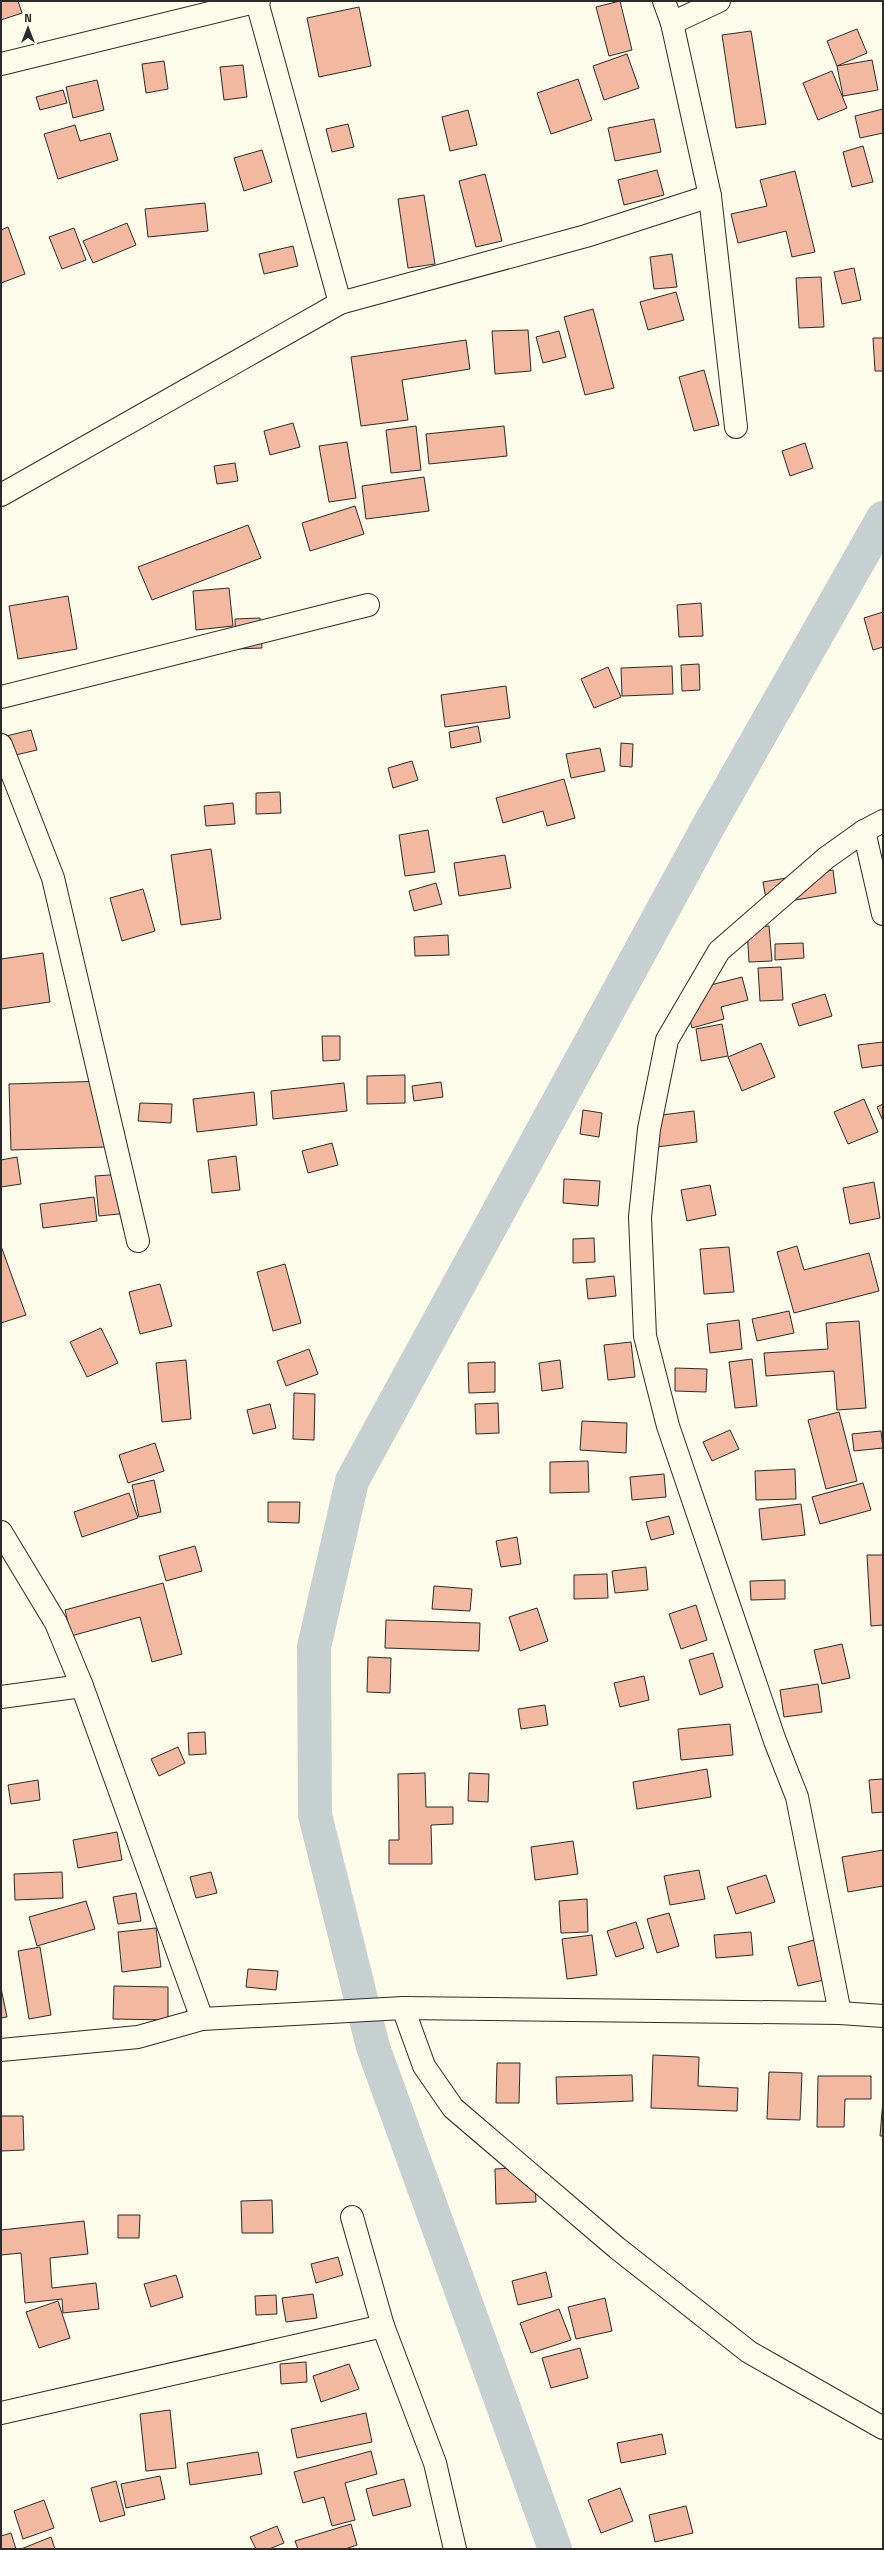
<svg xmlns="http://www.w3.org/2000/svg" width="884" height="2550" viewBox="0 0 884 2550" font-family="'Titillium Web',sans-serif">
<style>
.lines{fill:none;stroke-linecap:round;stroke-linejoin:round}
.canal{stroke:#c7d0d0;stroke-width:34}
.building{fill:#f2b8a0;stroke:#2b2b2b}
.minor-casing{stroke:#2b2b2b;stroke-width:24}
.minor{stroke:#fdfbea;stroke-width:22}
</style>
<rect width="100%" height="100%" fill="#fdfbea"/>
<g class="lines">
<path class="canal" d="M 555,2549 L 373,2047 L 315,1815 L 314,1647 L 352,1481 L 709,825 L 883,518"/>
</g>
<g class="building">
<path d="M 1,1 L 18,1 L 22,13 L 1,20 Z"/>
<path d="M 620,1 L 632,50 L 609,56 L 596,7 Z"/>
<path d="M 359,7 L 371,66 L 319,77 L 307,18 Z"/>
<path d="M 857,29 L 867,53 L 837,66 L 827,41 Z"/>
<path d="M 751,31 L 766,124 L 736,128 L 722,35 Z"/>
<path d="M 627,54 L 639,88 L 604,100 L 593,66 Z"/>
<path d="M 872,60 L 878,90 L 843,96 L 837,66 Z"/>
<path d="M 164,61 L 168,89 L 146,93 L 142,64 Z"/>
<path d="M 243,65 L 247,97 L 224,100 L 220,67 Z"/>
<path d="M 832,71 L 847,108 L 818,120 L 803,83 Z"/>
<path d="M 578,79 L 592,120 L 551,134 L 537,93 Z"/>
<path d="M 97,80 L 104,110 L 73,118 L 66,87 Z"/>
<path d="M 63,90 L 67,103 L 40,110 L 36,97 Z"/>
<path d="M 883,109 L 883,133 L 860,138 L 855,116 Z"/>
<path d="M 468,110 L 477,145 L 450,151 L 442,117 Z"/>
<path d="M 654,119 L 661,152 L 615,161 L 608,128 Z"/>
<path d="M 348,124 L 354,147 L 332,152 L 326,129 Z"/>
<path d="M 75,125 L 80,141 L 110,133 L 118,160 L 58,179 L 44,134 Z"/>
<path d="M 863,146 L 873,182 L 852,187 L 843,152 Z"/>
<path d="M 262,150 L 272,182 L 244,191 L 234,158 Z"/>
<path d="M 657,170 L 664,195 L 624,205 L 618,180 Z"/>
<path d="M 795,171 L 815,252 L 792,257 L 786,231 L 738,243 L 731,214 L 767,206 L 760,180 Z"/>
<path d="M 485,174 L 502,241 L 476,247 L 459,181 Z"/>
<path d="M 424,195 L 435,264 L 408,268 L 398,199 Z"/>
<path d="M 205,203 L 208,231 L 148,237 L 145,209 Z"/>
<path d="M 127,223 L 136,245 L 93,263 L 83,241 Z"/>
<path d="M 8,227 L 25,274 L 1,283 L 1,230 Z"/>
<path d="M 74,228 L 86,260 L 62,269 L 49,237 Z"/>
<path d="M 293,246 L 298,266 L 264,274 L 259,254 Z"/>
<path d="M 672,254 L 677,287 L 654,289 L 650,257 Z"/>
<path d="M 854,268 L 861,300 L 842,304 L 834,272 Z"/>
<path d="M 821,277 L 824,327 L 799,328 L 796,278 Z"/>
<path d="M 676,292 L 684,320 L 648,330 L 640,302 Z"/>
<path d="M 593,309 L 614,388 L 585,395 L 564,317 Z"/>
<path d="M 528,330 L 531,371 L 495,374 L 492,331 Z"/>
<path d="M 559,331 L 566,357 L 543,363 L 536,337 Z"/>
<path d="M 873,338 L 883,338 L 883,371 L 875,371 Z"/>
<path d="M 466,340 L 470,369 L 402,380 L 408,420 L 361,426 L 351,357 Z"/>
<path d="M 704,370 L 719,425 L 694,431 L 679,377 Z"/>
<path d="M 293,423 L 300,447 L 270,455 L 264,431 Z"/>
<path d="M 416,426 L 421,470 L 391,473 L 386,430 Z"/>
<path d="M 504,426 L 507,456 L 429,464 L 426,434 Z"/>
<path d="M 347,442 L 356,498 L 329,502 L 319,446 Z"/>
<path d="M 805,443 L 813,468 L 790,476 L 782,451 Z"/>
<path d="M 235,463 L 238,481 L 217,484 L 214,466 Z"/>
<path d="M 424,477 L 429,511 L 366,519 L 362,486 Z"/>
<path d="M 355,506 L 364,534 L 310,551 L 302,523 Z"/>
<path d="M 248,525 L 261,558 L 152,600 L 138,567 Z"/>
<path d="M 229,588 L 233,626 L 196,630 L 193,591 Z"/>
<path d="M 68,596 L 77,649 L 18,659 L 9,606 Z"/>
<path d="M 701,603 L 703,636 L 679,637 L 677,605 Z"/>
<path d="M 883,612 L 883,647 L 873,650 L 864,618 Z"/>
<path d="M 260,618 L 262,648 L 236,649 L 235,619 Z"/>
<path d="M 699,664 L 700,690 L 682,691 L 681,665 Z"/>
<path d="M 672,666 L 673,694 L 622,696 L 621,668 Z"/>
<path d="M 608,667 L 621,697 L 594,708 L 581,679 Z"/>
<path d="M 506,686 L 510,718 L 445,727 L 441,695 Z"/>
<path d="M 478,726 L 481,742 L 451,748 L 449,732 Z"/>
<path d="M 31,730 L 37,750 L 7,757 L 2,737 Z"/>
<path d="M 621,743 L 633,744 L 632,767 L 620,766 Z"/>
<path d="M 600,748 L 605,771 L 571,778 L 566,754 Z"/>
<path d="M 412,761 L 418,780 L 393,788 L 388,768 Z"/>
<path d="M 564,779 L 575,818 L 547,826 L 543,811 L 503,823 L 496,798 Z"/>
<path d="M 280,792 L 281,813 L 256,814 L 256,793 Z"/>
<path d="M 233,803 L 235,824 L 206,826 L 204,806 Z"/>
<path d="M 428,830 L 435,872 L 405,876 L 399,835 Z"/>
<path d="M 211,849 L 221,919 L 181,925 L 171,855 Z"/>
<path d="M 505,855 L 511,888 L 459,896 L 454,863 Z"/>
<path d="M 833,870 L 836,893 L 767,905 L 763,882 Z"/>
<path d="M 436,883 L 442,904 L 414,911 L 409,891 Z"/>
<path d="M 143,889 L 155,931 L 122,941 L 110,898 Z"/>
<path d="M 769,926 L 772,961 L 749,962 L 747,928 Z"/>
<path d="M 448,935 L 449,955 L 415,956 L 414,937 Z"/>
<path d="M 803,943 L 804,958 L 775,960 L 775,944 Z"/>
<path d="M 43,953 L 50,1002 L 1,1009 L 1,959 Z"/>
<path d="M 781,967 L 783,1000 L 760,1001 L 758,968 Z"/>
<path d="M 742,977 L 748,1000 L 721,1007 L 724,1019 L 692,1028 L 683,992 Z"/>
<path d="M 825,994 L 832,1016 L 799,1026 L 792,1004 Z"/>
<path d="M 722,1024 L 728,1056 L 701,1061 L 696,1029 Z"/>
<path d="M 322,1036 L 340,1036 L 340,1060 L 323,1061 Z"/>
<path d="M 883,1042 L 883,1065 L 862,1068 L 858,1045 Z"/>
<path d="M 761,1043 L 775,1077 L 742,1091 L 728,1057 Z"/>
<path d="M 405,1075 L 405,1103 L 367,1104 L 367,1076 Z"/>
<path d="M 105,1081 L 107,1147 L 11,1150 L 9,1084 Z"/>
<path d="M 441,1082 L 443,1097 L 414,1101 L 412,1086 Z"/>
<path d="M 344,1083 L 347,1111 L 273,1119 L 271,1091 Z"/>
<path d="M 254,1092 L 257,1125 L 197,1132 L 193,1099 Z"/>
<path d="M 864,1099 L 878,1132 L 848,1144 L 834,1112 Z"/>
<path d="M 140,1103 L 172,1104 L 171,1123 L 138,1121 Z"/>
<path d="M 883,1104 L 883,1121 L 877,1107 Z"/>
<path d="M 583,1110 L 602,1113 L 599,1137 L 580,1134 Z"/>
<path d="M 694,1111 L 697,1142 L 656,1147 L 653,1116 Z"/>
<path d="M 332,1143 L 338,1165 L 308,1173 L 302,1151 Z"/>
<path d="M 236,1156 L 240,1190 L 212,1193 L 208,1160 Z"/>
<path d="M 17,1157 L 21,1184 L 1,1187 L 1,1160 Z"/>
<path d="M 124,1174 L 128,1213 L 99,1216 L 95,1176 Z"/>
<path d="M 564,1179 L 600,1181 L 598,1206 L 563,1203 Z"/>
<path d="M 874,1182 L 880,1218 L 850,1224 L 843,1188 Z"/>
<path d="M 710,1185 L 716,1215 L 687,1221 L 681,1190 Z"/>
<path d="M 94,1197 L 97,1221 L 43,1228 L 40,1204 Z"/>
<path d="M 594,1238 L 595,1262 L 573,1263 L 573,1239 Z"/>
<path d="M 1,1246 L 26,1315 L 1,1323 Z"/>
<path d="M 797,1246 L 804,1270 L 869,1253 L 879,1291 L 794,1313 L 777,1252 Z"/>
<path d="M 729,1247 L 734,1292 L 704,1294 L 700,1249 Z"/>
<path d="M 285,1264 L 301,1323 L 273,1331 L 257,1272 Z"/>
<path d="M 614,1276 L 616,1296 L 588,1299 L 586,1279 Z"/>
<path d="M 160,1284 L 172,1326 L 140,1334 L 129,1292 Z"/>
<path d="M 789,1311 L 794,1333 L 757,1341 L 752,1319 Z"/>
<path d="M 739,1320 L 742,1349 L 710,1353 L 707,1324 Z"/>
<path d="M 859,1321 L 866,1408 L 837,1410 L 834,1371 L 766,1376 L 764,1353 L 828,1349 L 826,1323 Z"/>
<path d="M 101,1328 L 118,1363 L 87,1377 L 70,1342 Z"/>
<path d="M 631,1342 L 635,1377 L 608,1380 L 604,1345 Z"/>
<path d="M 309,1349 L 318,1374 L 286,1386 L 277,1361 Z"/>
<path d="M 752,1359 L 757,1406 L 735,1408 L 729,1362 Z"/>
<path d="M 186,1360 L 191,1419 L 162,1422 L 156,1363 Z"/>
<path d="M 560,1360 L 563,1388 L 542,1391 L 539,1363 Z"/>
<path d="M 495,1362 L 495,1392 L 469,1393 L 468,1363 Z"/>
<path d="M 675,1368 L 707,1369 L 706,1392 L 675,1391 Z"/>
<path d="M 294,1393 L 315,1394 L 314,1440 L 293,1439 Z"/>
<path d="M 498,1403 L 499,1433 L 476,1434 L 475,1404 Z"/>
<path d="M 270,1404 L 276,1428 L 253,1434 L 247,1410 Z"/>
<path d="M 839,1412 L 857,1481 L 826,1489 L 808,1420 Z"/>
<path d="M 582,1421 L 627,1423 L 626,1453 L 580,1450 Z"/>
<path d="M 730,1430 L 739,1449 L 712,1461 L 703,1442 Z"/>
<path d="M 881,1431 L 883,1448 L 854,1451 L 852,1434 Z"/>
<path d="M 155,1443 L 164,1471 L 128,1483 L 119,1455 Z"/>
<path d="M 588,1461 L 589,1492 L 550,1493 L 550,1462 Z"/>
<path d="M 795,1469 L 796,1499 L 756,1500 L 755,1471 Z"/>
<path d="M 664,1474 L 666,1497 L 632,1500 L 630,1477 Z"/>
<path d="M 154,1480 L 161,1512 L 139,1517 L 132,1485 Z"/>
<path d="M 863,1483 L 871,1510 L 820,1524 L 812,1497 Z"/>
<path d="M 129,1493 L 138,1518 L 82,1537 L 74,1512 Z"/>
<path d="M 268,1502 L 300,1502 L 299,1523 L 268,1522 Z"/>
<path d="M 801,1504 L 805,1535 L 762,1540 L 759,1509 Z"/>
<path d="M 669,1516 L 674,1534 L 651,1540 L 646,1522 Z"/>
<path d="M 517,1537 L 521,1564 L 501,1567 L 496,1541 Z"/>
<path d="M 195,1546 L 202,1571 L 166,1581 L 159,1556 Z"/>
<path d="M 867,1555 L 883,1555 L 883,1625 L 871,1626 Z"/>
<path d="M 646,1567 L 648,1590 L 615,1593 L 612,1571 Z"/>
<path d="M 607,1574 L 608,1598 L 574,1599 L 574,1575 Z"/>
<path d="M 785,1580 L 785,1599 L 751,1600 L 750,1581 Z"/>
<path d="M 163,1583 L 182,1654 L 152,1662 L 140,1617 L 71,1636 L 65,1610 Z"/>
<path d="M 434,1586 L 472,1589 L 470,1611 L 432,1609 Z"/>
<path d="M 696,1605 L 707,1640 L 681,1649 L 669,1614 Z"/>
<path d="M 537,1608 L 548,1641 L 520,1651 L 509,1617 Z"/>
<path d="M 386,1620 L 480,1623 L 479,1651 L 385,1648 Z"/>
<path d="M 842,1644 L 850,1678 L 822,1684 L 814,1650 Z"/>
<path d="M 713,1653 L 723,1687 L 700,1695 L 689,1660 Z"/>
<path d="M 368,1657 L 391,1658 L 390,1693 L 367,1692 Z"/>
<path d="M 644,1676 L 649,1700 L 620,1707 L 614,1683 Z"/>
<path d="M 818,1684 L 822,1712 L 784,1717 L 780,1690 Z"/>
<path d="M 545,1705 L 548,1725 L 521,1729 L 518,1709 Z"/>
<path d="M 730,1724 L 733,1755 L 681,1760 L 678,1729 Z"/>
<path d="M 205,1732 L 206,1754 L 189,1755 L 188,1733 Z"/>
<path d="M 178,1747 L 185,1763 L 159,1776 L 151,1759 Z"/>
<path d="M 707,1769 L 711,1797 L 637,1809 L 633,1782 Z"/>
<path d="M 425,1773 L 426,1807 L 453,1807 L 453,1824 L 431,1825 L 432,1864 L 389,1864 L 389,1840 L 399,1840 L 398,1774 Z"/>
<path d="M 469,1773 L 489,1774 L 488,1802 L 468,1801 Z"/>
<path d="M 883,1779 L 883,1812 L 872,1813 L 869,1780 Z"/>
<path d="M 38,1780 L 40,1800 L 11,1804 L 8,1785 Z"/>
<path d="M 117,1832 L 122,1860 L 78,1868 L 73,1840 Z"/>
<path d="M 573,1841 L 578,1874 L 535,1880 L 531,1847 Z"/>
<path d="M 883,1850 L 883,1886 L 848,1892 L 842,1857 Z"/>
<path d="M 699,1870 L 705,1899 L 670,1905 L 664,1876 Z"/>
<path d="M 62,1872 L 63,1898 L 15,1900 L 14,1874 Z"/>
<path d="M 211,1872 L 217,1893 L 196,1898 L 190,1877 Z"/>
<path d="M 766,1875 L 775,1902 L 736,1914 L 727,1887 Z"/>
<path d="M 136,1893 L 141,1921 L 118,1924 L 113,1897 Z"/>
<path d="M 587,1899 L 588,1932 L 561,1933 L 559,1901 Z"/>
<path d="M 86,1901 L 95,1929 L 37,1946 L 29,1917 Z"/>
<path d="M 669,1913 L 679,1946 L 657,1953 L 647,1919 Z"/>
<path d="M 636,1922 L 644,1948 L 616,1957 L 607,1931 Z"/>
<path d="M 156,1928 L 161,1967 L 122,1972 L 118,1932 Z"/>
<path d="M 751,1932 L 753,1955 L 716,1958 L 714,1935 Z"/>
<path d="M 592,1935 L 597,1975 L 567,1979 L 562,1939 Z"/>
<path d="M 818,1939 L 828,1979 L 798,1986 L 788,1947 Z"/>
<path d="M 40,1947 L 51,2015 L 29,2019 L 18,1951 Z"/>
<path d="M 248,1969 L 278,1971 L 276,1990 L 246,1987 Z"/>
<path d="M 114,1986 L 168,1987 L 168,2020 L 113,2019 Z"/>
<path d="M 1,1988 L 7,2017 L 1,2018 Z"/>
<path d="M 653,2055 L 699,2057 L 698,2086 L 738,2088 L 737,2111 L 651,2108 Z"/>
<path d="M 497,2063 L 520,2063 L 519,2103 L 496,2103 Z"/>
<path d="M 769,2072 L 802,2073 L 800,2120 L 767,2119 Z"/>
<path d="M 632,2075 L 633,2101 L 557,2104 L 556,2077 Z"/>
<path d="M 818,2076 L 871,2076 L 871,2099 L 845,2099 L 844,2127 L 817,2127 Z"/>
<path d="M 883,2100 L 883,2136 L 880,2136 Z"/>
<path d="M 1,2116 L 23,2116 L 24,2150 L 1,2151 Z"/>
<path d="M 534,2167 L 536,2202 L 496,2204 L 495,2169 Z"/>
<path d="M 272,2200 L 273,2233 L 242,2233 L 241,2201 Z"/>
<path d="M 118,2215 L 140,2215 L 139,2238 L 118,2238 Z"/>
<path d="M 84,2221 L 88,2254 L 50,2258 L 52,2288 L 96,2283 L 99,2309 L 63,2313 L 62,2299 L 25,2303 L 21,2253 L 1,2255 L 1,2230 Z"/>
<path d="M 338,2257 L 343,2275 L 316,2283 L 311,2264 Z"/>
<path d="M 546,2272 L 552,2297 L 518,2305 L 512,2281 Z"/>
<path d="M 176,2275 L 183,2297 L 151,2307 L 144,2284 Z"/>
<path d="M 313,2294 L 317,2318 L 286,2322 L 282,2298 Z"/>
<path d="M 276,2295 L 277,2314 L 256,2315 L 255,2296 Z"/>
<path d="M 605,2298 L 612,2331 L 576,2339 L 568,2307 Z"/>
<path d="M 58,2301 L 70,2338 L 39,2348 L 26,2312 Z"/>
<path d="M 559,2309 L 571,2340 L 531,2353 L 520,2323 Z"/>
<path d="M 580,2348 L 588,2378 L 551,2388 L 542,2358 Z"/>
<path d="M 306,2362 L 307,2382 L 281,2384 L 280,2364 Z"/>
<path d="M 349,2364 L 359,2389 L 321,2402 L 313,2376 Z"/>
<path d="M 170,2410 L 176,2468 L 146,2471 L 140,2414 Z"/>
<path d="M 366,2413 L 372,2442 L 297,2458 L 291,2429 Z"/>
<path d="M 662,2434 L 666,2454 L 621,2463 L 617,2443 Z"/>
<path d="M 371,2451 L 377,2474 L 345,2483 L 355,2520 L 332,2526 L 324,2497 L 303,2503 L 294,2472 Z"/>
<path d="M 258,2452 L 262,2474 L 190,2485 L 187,2463 Z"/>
<path d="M 160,2476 L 165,2499 L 126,2508 L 121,2484 Z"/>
<path d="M 404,2479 L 411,2506 L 373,2516 L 366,2489 Z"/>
<path d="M 116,2481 L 125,2515 L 100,2522 L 91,2488 Z"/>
<path d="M 620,2488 L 633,2521 L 601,2533 L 588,2500 Z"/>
<path d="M 44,2500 L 54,2528 L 23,2539 L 14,2511 Z"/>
<path d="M 686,2506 L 693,2533 L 655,2542 L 649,2515 Z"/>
<path d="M 351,2524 L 357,2545 L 345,2549 L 298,2549 L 295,2541 Z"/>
<path d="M 277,2526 L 284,2543 L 269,2549 L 256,2549 L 250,2537 Z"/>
<path d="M 11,2533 L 16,2549 L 1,2549 L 1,2536 Z"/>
<path d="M 51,2537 L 55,2549 L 21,2549 Z"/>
</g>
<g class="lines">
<defs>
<g id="minor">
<path d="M 664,1 L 672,23 L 710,196 L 736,427"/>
<path d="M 257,2 L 340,303"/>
<path d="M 672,23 L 719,1"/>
<path d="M 1,64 L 259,1"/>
<path d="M 1,495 L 340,303 L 586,236 L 710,196"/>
<path d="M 1,697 L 368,605"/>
<path d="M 1,745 L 53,878 L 138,1241"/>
<path d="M 883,821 L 864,831 L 883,914"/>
<path d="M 1,1532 L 56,1623 L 82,1686 L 202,2019"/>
<path d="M 1,1697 L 82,1686"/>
<path d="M 403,2008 L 424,2066 L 453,2108 L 617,2248 L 749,2352 L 883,2428"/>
<path d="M 840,2013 L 797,1797 L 775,1741 L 668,1426 L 645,1336 L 640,1217 L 649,1129 L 667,1040 L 719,951 L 826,858 L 864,831"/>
<path d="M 1,2050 L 138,2037 L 202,2019 L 403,2008 L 840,2013 L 883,2016"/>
<path d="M 352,2217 L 383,2326 L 435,2463 L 455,2549"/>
<path d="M 1,2413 L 383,2326"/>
</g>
</defs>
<use href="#minor" class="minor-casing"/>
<use href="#minor" class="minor"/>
</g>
<rect width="884" height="2550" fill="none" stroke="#2b2b2b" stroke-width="4"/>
<g transform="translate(28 28)" stroke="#fdfbea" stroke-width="3" paint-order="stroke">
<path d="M0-3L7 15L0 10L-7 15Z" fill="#2b2b2b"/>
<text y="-6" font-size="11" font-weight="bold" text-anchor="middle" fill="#2b2b2b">N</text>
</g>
</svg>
